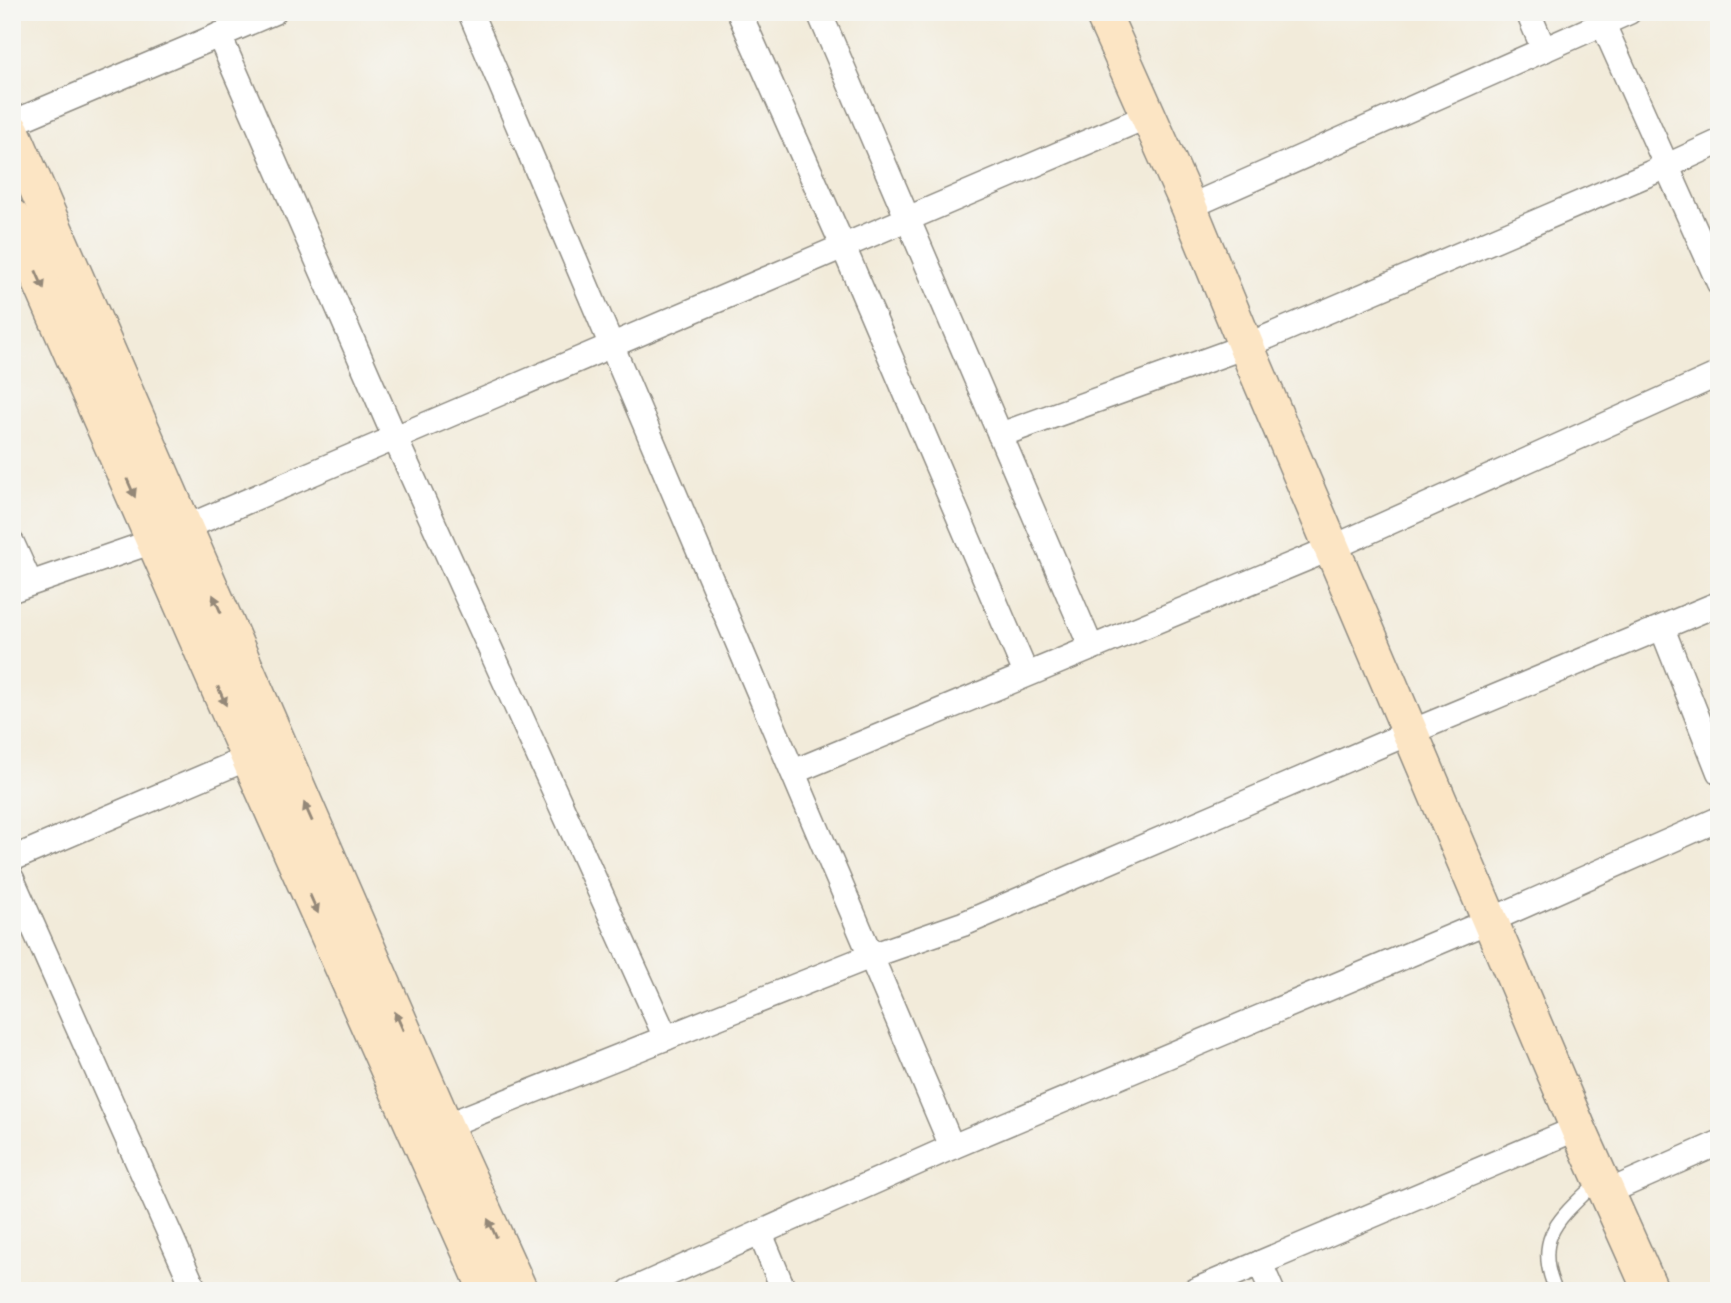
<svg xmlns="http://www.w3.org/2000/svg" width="1731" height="1303" viewBox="0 0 1731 1303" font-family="Cardo,serif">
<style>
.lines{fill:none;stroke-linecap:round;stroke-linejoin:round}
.lane-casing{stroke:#8e8b82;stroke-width:15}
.street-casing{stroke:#8e8b82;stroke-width:27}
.secondary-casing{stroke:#8e8b82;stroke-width:38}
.lane{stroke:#fff;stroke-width:12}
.street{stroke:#fff;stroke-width:24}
.secondary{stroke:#fce5c4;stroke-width:35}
.oneway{fill:#948878}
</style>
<rect width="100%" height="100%" fill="#f6f6f2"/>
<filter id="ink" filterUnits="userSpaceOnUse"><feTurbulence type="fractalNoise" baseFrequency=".0143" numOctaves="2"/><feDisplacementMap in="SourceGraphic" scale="14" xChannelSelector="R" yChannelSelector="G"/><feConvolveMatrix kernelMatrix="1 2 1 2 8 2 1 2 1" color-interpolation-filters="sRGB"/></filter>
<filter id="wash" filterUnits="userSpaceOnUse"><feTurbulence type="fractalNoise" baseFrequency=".00686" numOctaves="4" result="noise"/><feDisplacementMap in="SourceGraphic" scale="28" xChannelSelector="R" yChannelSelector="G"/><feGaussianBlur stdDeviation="1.57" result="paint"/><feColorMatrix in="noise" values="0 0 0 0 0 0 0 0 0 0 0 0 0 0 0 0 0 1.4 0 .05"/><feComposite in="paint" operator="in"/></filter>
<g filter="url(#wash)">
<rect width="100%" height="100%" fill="#f2ebda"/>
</g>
<g filter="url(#ink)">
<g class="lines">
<defs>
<path id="lane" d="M 1556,1291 C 1531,1235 1563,1216 1599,1180"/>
<g id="street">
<path d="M 470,12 L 952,1147"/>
<path d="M 739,12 L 843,246 L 1026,674"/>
<path d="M 819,12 L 1091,647"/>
<path d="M 1528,12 L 1544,50"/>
<path d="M 1603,24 L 1719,283"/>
<path d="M 219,35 L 395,438 L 666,1038"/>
<path d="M 12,123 L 274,12"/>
<path d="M 1189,207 L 1629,12"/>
<path d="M 1000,435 L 1246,346 L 1667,166 L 1719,142"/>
<path d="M 12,543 L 30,583"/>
<path d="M 12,590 L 154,541 L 1148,116"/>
<path d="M 1662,628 L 1719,772"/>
<path d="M 793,772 L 1332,548 L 1719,374"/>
<path d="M 12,859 L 262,752"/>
<path d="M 12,879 L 195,1291"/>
<path d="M 445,1126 L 871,956 L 963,924 L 1411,732 L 1713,606"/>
<path d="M 1608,1192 L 1719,1143"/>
<path d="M 760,1233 L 784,1291"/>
<path d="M 1260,1263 L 1272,1291"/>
<path d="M 630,1291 L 952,1147 L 1491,920 L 1719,819"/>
<path d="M 1194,1291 L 1578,1128"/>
</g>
<g id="secondary">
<path d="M 1102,12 L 1189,207 L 1246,346 L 1578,1128 L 1651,1291"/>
<path d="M 12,131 L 445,1126 L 520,1291"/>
<path d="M 12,217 L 249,758 L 487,1291"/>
</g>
</defs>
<use href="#lane" class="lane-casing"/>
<use href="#street" class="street-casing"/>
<use href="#secondary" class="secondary-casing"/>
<use href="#lane" class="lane"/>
<use href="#street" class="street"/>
<use href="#secondary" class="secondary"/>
</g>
<defs><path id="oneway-solid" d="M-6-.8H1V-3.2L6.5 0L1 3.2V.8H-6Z" transform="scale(1.75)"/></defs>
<g class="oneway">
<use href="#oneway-solid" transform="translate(40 280) rotate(66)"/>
<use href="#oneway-solid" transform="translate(131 488) rotate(66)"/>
<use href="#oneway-solid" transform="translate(217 604) rotate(-114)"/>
<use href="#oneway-solid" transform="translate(222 696) rotate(66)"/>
<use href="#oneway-solid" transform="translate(308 812) rotate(-114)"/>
<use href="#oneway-solid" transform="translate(314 904) rotate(66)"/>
<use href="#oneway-solid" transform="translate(399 1021) rotate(-114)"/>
<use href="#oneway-solid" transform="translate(492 1228) rotate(-115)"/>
</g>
</g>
<rect width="1731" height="1303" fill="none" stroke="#f6f6f2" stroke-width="42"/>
</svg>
